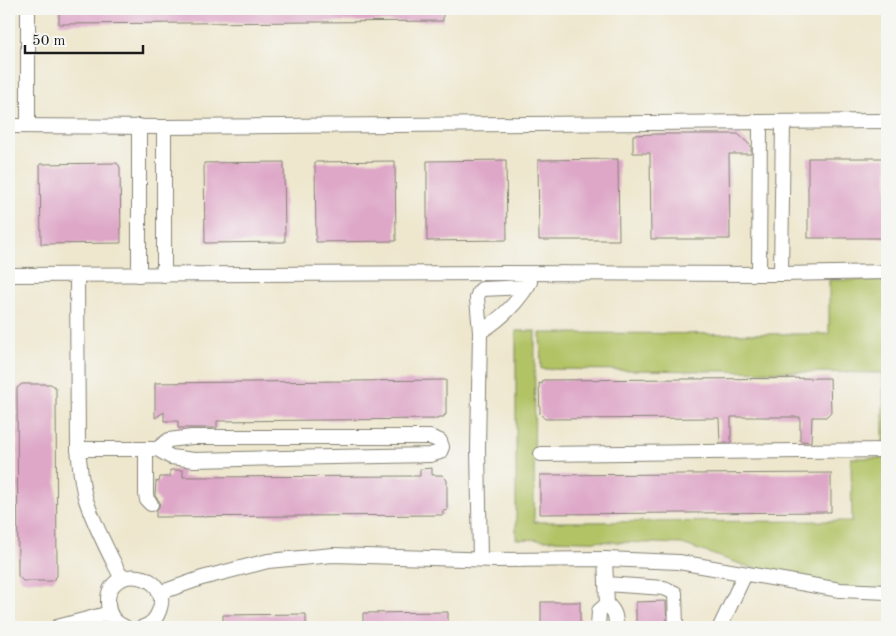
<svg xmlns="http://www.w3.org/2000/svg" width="896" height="636" viewBox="0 0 896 636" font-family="'Old Standard TT',serif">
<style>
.green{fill:#b2c366;stroke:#677041}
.building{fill:#dea7c8}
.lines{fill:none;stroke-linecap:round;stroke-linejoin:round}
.minor-casing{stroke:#858275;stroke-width:16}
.minor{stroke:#fff;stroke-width:14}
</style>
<rect width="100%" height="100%" fill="#f6f6f2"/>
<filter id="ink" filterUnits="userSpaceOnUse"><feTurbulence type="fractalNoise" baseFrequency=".02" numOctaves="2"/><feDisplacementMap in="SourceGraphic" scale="10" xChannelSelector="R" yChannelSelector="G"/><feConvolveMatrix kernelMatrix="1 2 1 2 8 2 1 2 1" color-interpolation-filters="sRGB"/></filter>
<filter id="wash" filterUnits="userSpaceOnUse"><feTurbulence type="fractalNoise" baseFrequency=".0096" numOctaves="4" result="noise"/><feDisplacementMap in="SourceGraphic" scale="20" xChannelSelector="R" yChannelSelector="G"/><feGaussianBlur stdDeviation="1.12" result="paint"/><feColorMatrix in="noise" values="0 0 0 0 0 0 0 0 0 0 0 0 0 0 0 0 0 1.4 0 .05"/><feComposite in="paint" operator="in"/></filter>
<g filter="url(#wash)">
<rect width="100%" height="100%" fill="#eee7ce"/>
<g class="green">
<path d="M 829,280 L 887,280 L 887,443 L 883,443 L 883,373 L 541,369 L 540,333 L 829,334 Z"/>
<path d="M 516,331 L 535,331 L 534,522 L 852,521 L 851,458 L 887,458 L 887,593 L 840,593 L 746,566 L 682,544 L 516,539 Z"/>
</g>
<g id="blocks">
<g class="building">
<path d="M 59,9 L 443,9 L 443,21 L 59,24 Z"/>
<path d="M 654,134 L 738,134 L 751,146 L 751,154 L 729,154 L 730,239 L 651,239 L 650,153 L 633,153 L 633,135 Z"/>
<rect x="808" y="158" width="79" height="80"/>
<path d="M 618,159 L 619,240 L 539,240 L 538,160 Z"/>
<path d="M 506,160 L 507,240 L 427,241 L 427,161 Z"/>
<path d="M 395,161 L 396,241 L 316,242 L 315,162 Z"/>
<path d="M 284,162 L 285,242 L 205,243 L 204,163 Z"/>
<path d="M 117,163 L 120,167 L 121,243 L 41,244 L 40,164 Z"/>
<path d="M 830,378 L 831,412 L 826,417 L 812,417 L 811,442 L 800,441 L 800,417 L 731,417 L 731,443 L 720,443 L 719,418 L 545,419 L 540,414 L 539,383 L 542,384 L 543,380 Z"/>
<path d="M 446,380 L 446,415 L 444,415 L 444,417 L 438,417 L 438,419 L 217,421 L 217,428 L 178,428 L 178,421 L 164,421 L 164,412 L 155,418 L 155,383 Z"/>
<path d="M 22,384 L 51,384 L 56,388 L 57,576 L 52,581 L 23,581 L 18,576 L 17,388 Z"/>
<path d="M 432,468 L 432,475 L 442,475 L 447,480 L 447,511 L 443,510 L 443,515 L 156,517 L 156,511 L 159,507 L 160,502 L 155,496 L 156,481 L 159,482 L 160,477 L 170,477 L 170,470 L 183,470 L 183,477 L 420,476 L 420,469 Z"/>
<path d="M 831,473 L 831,512 L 540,514 L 540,475 Z"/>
<path d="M 666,601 L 667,627 L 636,627 L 636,602 Z"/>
<rect x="541" y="602" width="39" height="25"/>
<path d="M 448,612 L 448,627 L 363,627 L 363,613 Z"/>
<path d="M 306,614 L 306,627 L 223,627 L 223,615 Z"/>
</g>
</g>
</g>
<g filter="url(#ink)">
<use href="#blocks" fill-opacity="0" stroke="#858275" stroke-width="1"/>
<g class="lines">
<defs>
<g id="minor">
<path d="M 28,9 L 28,125"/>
<path d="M 9,126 L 164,127 L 887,121"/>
<path d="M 164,127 L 164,275"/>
<path d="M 759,274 L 760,122"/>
<path d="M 781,274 L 783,122"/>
<path d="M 9,275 L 506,273 L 781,274 L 887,272"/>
<path d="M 77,275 L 78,449 C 80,466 81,484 86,500 C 95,527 109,553 122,579"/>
<path d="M 139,275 L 139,126"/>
<path d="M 480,332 C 500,320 518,302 530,282"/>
<path d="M 78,449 L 157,449 L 171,457 L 194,460 L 430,455 L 440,452 L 442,447 L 440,441 L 430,437 L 192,437 L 169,440 L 157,449"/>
<path d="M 146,449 L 146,494 L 147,500 L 151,504"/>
<path d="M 541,454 L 887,450"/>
<path d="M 480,559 L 478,449 L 480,332 L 477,298 L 479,292 L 482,289 L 527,287"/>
<path d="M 605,559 L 607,604 C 615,611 616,616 616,627"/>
<path d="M 606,584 L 664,588 L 675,593 L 676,627"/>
<path d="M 159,593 L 202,578 L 268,561 L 333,555 L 496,560 L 605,559 L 679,562 L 840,590 L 887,592"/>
<path d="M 57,627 L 110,613"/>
<path d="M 125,627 C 115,623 108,615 108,603 C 106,561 174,573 159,611 C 156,619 151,625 143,627"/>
<path d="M 598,627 L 599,611 L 607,604"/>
<path d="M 720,627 L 745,574"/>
</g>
</defs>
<use href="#minor" class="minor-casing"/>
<use href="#minor" class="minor"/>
</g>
</g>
<rect width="896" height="636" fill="none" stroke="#f6f6f2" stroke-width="30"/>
<path d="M25 45v8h118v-8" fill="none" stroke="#1c1c1c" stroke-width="2.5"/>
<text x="32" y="45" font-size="15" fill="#1c1c1c" stroke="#f6f6f2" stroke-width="4" paint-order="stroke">50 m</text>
</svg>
